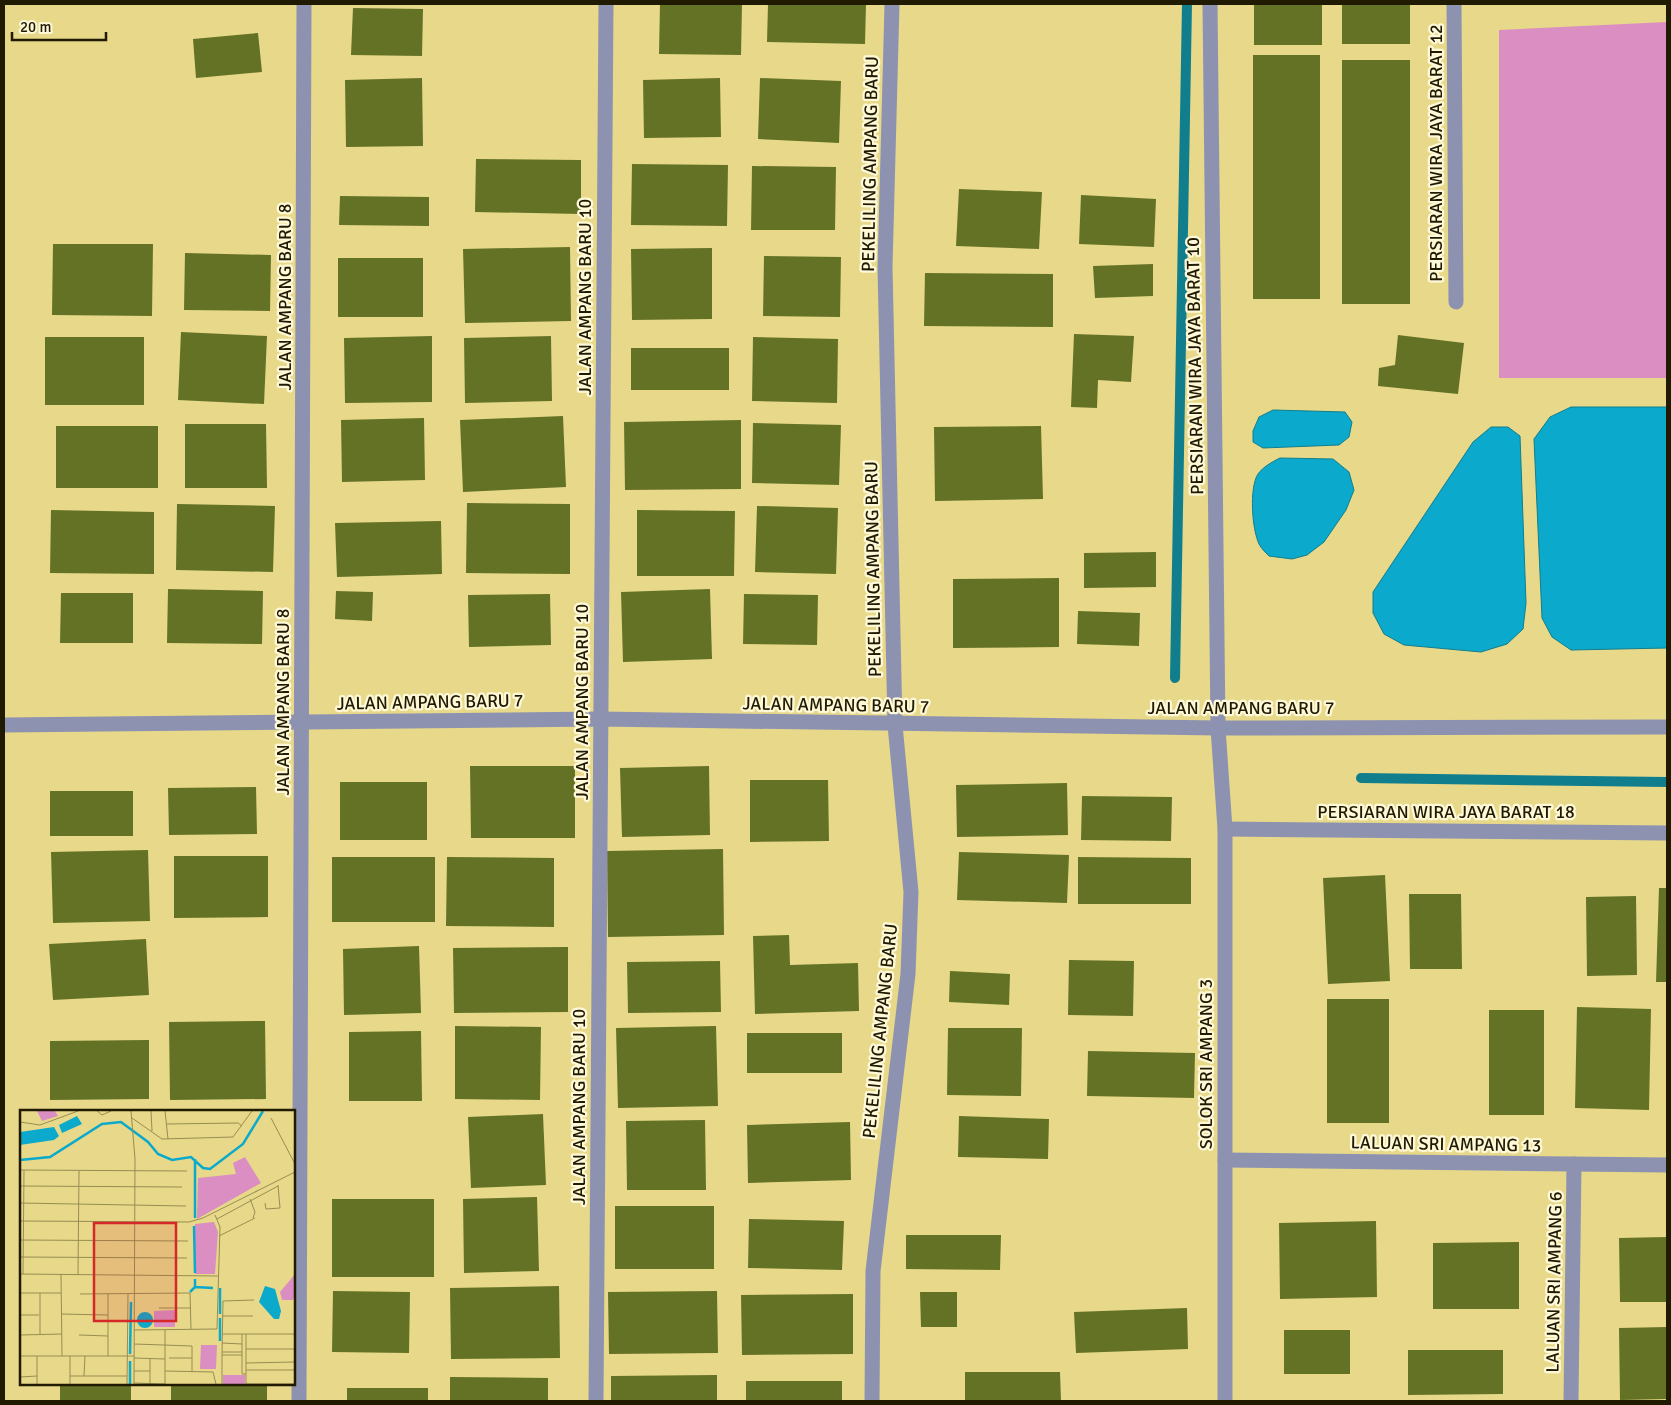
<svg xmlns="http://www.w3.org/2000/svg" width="1671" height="1405" viewBox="0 0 1671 1405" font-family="Signika,sans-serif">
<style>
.green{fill:#da8ec2}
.water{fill:#0ba9cb;stroke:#117e8e}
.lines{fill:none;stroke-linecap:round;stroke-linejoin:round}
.stream{stroke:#117e8e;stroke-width:10}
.building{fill:#647226}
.minor{stroke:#8e92b1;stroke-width:15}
.labels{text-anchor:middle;stroke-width:4.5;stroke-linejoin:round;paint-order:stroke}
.street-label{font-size:18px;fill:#201a00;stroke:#fff9da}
.inset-river{fill:none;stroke:#0ba9cb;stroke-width:2.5}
.inset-road{fill:none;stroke:#978d52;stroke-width:1}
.view{fill:#d62828;fill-opacity:0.15;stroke:#d62828;stroke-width:2.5}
.inset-edge{fill:none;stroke:#201a00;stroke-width:2.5}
</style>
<rect width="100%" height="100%" fill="#e7d989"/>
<path class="green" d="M 1667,22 L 1667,378 L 1499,378 L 1499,30 Z"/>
<g class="water">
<path d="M 1571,407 L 1667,407 L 1667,648 L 1571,650 L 1552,637 L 1542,618 L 1534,439 L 1550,417 Z"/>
<path d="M 1273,410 L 1345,412 L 1352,422 L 1349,437 L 1339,445 L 1263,448 L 1253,442 L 1253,431 L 1259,417 Z"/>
<path d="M 1491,427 L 1508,427 L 1520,436 L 1526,603 L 1523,629 L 1507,644 L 1481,652 L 1404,645 L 1384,634 L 1373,613 L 1373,592 L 1473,442 Z"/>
<path d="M 1280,458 L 1333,459 L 1349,472 L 1354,490 L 1346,510 L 1324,542 L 1307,555 L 1292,559 L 1269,556 C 1265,552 1261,548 1259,544 C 1252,529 1249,488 1258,474 C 1263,467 1272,462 1280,458 Z"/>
</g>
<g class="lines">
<g class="stream">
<path d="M 1175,678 L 1187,4"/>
<path d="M 1361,778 L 1667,782"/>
</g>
</g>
<g class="building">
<path d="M 660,4 L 742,4 L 741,55 L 659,54 Z"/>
<path d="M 768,4 L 866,4 L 865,44 L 767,42 Z"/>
<rect x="1254" y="4" width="68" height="41"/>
<rect x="1342" y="4" width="68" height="40"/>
<path d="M 353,8 L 423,9 L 422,56 L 351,55 Z"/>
<path d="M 258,33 L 262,72 L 196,78 L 193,39 Z"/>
<rect x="1253" y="55" width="67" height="244"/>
<rect x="1342" y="60" width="68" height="244"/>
<path d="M 422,78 L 423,146 L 346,147 L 345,80 Z"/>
<path d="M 720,78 L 721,137 L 644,138 L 643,80 Z"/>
<path d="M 760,78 L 841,81 L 839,143 L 758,139 Z"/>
<path d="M 476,159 L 581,160 L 581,214 L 475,212 Z"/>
<path d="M 632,164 L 728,165 L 727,226 L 631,225 Z"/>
<path d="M 752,166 L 836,167 L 835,230 L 751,230 Z"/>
<path d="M 959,189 L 1042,192 L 1039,249 L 956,246 Z"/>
<path d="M 1081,195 L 1156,199 L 1154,247 L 1079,244 Z"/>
<path d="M 340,196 L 429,197 L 429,226 L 339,225 Z"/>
<path d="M 53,244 L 153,244 L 152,316 L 52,315 Z"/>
<path d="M 570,247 L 571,321 L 465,323 L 463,249 Z"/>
<path d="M 712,248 L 712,319 L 632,320 L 631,249 Z"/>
<path d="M 185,253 L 271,255 L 270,311 L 184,310 Z"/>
<path d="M 764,256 L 841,257 L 840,317 L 763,316 Z"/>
<rect x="338" y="258" width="85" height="59"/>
<path d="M 1153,264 L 1153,296 L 1095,298 L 1093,266 Z"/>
<path d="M 925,273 L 1053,274 L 1053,327 L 924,326 Z"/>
<path d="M 181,332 L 267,336 L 264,404 L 178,400 Z"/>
<path d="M 1074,334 L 1134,336 L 1131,382 L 1098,380 L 1097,408 L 1071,407 Z"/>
<path d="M 1398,335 L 1464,343 L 1458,394 L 1378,386 L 1379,368 L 1395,365 Z"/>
<path d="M 432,336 L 432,402 L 345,403 L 344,338 Z"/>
<path d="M 551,336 L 552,401 L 465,403 L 464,338 Z"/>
<rect x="45" y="337" width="99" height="68"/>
<path d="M 753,337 L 838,339 L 837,403 L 752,401 Z"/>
<rect x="631" y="348" width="98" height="42"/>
<path d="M 563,416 L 566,487 L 463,492 L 460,420 Z"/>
<path d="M 424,418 L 425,480 L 342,482 L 341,420 Z"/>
<path d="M 741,420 L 741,489 L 625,490 L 624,422 Z"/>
<path d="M 753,423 L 841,425 L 839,485 L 752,483 Z"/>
<path d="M 185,424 L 266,424 L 267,488 L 185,488 Z"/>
<rect x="56" y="426" width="102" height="62"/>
<path d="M 1041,426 L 1043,499 L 935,501 L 934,427 Z"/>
<path d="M 467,503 L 570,504 L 570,574 L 466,573 Z"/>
<path d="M 177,504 L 275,506 L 273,572 L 176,570 Z"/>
<path d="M 757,506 L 838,508 L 836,574 L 755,572 Z"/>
<path d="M 51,510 L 154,512 L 154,574 L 50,573 Z"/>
<path d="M 637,510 L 735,511 L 734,576 L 637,576 Z"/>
<path d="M 441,521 L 442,574 L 337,577 L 335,523 Z"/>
<path d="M 1156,552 L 1156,587 L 1084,588 L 1084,553 Z"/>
<path d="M 1059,578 L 1059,647 L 953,648 L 953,579 Z"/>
<path d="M 168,589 L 263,591 L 262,644 L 167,643 Z"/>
<path d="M 710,589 L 712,659 L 623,662 L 621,592 Z"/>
<path d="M 336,591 L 373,592 L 372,621 L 335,619 Z"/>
<path d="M 61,593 L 133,593 L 133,643 L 60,643 Z"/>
<path d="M 550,594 L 551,645 L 469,647 L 468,595 Z"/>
<path d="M 744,594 L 818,595 L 817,645 L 743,644 Z"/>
<path d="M 1078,611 L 1140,613 L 1139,646 L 1077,644 Z"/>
<path d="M 470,766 L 575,766 L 575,838 L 471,838 Z"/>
<path d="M 709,766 L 710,835 L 622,837 L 620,768 Z"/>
<path d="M 750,780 L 828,780 L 829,841 L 750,842 Z"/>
<rect x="340" y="782" width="87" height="58"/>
<path d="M 1067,783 L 1068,835 L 957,837 L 956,785 Z"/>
<path d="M 256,787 L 257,834 L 169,835 L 168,788 Z"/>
<rect x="50" y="791" width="83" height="45"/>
<path d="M 1082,796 L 1172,797 L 1171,841 L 1081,840 Z"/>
<path d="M 723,849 L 724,935 L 608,937 L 607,851 Z"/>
<path d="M 148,850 L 150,921 L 53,923 L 51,852 Z"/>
<path d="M 959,852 L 1069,855 L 1067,903 L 957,900 Z"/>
<path d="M 174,856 L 268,856 L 268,917 L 174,918 Z"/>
<rect x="332" y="857" width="103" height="65"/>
<path d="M 447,857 L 554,858 L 554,927 L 446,926 Z"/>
<path d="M 1078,857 L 1191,858 L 1191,904 L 1078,904 Z"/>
<path d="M 1385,875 L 1390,981 L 1328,984 L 1323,878 Z"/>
<path d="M 1659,888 L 1667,888 L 1667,982 L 1656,982 Z"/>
<path d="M 1409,894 L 1461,894 L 1462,969 L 1410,969 Z"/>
<path d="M 1636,896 L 1637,975 L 1587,976 L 1586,897 Z"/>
<path d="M 789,935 L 790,965 L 858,963 L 859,1011 L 755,1014 L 753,936 Z"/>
<path d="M 146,939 L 149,995 L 53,1000 L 49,944 Z"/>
<path d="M 419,946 L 421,1013 L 344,1015 L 343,949 Z"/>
<path d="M 568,947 L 568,1012 L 454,1013 L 453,948 Z"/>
<path d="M 1069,960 L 1134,961 L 1133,1016 L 1068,1015 Z"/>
<path d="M 720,961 L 721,1012 L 628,1013 L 627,962 Z"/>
<path d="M 950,971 L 1010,974 L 1009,1005 L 949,1002 Z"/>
<rect x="1327" y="999" width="62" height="124"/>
<path d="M 1577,1007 L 1651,1009 L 1649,1110 L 1575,1108 Z"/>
<rect x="1489" y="1010" width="55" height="105"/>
<path d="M 265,1021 L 266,1099 L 170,1100 L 169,1022 Z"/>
<path d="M 455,1026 L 541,1027 L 540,1100 L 455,1099 Z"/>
<path d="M 716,1026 L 718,1106 L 618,1108 L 616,1028 Z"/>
<path d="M 948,1028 L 1022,1028 L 1021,1096 L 947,1095 Z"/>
<path d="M 421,1031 L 422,1101 L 349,1101 L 349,1032 Z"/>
<rect x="747" y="1033" width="95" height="40"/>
<path d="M 149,1040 L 149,1099 L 50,1100 L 50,1041 Z"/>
<path d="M 1088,1051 L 1195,1053 L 1194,1098 L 1087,1096 Z"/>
<path d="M 543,1114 L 546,1185 L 471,1188 L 468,1117 Z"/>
<path d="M 959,1116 L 1049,1119 L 1048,1159 L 958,1157 Z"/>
<path d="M 705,1120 L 706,1190 L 627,1190 L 626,1121 Z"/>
<path d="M 850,1122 L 851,1180 L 748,1183 L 747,1125 Z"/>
<path d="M 537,1197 L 539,1271 L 464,1273 L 463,1199 Z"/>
<rect x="332" y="1199" width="102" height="78"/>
<rect x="615" y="1206" width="99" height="63"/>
<path d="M 749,1219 L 844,1221 L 842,1270 L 748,1268 Z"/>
<path d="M 1376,1221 L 1377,1297 L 1280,1299 L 1279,1223 Z"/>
<path d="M 906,1235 L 1001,1235 L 1000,1270 L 906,1269 Z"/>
<path d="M 1667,1237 L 1667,1302 L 1620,1302 L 1619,1238 Z"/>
<path d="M 1519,1242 L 1519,1309 L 1433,1309 L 1433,1243 Z"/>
<path d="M 559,1286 L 560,1358 L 451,1359 L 450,1288 Z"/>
<path d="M 333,1291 L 410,1292 L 409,1353 L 332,1352 Z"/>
<path d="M 717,1291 L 718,1353 L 609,1354 L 608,1292 Z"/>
<path d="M 920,1292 L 957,1292 L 957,1327 L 921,1327 Z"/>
<path d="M 853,1294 L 853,1354 L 742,1355 L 741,1295 Z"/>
<path d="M 1187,1308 L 1188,1349 L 1076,1353 L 1074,1312 Z"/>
<path d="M 1667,1327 L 1667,1399 L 1620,1400 L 1619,1328 Z"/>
<rect x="1284" y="1330" width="66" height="44"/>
<path d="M 1408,1350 L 1503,1350 L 1503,1394 L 1408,1395 Z"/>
<path d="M 965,1372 L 1060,1372 L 1061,1401 L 965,1401 Z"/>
<path d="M 717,1375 L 717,1401 L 611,1401 L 611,1376 Z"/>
<path d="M 450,1377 L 548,1378 L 548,1401 L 450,1401 Z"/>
<rect x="746" y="1381" width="96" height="20"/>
<rect x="60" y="1384" width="71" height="17"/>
<rect x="171" y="1384" width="96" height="17"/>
<rect x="347" y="1388" width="81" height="13"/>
</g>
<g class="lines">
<g class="minor">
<path d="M 1210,4 L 1218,728 L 1225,829 L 1225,1401"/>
<path d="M 1454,4 L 1456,302"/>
<path d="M 4,725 L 601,719 L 1218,728 L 1667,727"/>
<path d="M 1225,829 L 1667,833"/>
<path d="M 1225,1160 L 1667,1165"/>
<path d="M 299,1401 L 304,4"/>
<path d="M 596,1401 L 606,4"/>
<path d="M 872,1401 L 873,1271 L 908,974 L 911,892 L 895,725 L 885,267 L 892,4"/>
<path d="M 1571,1401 L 1574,1164"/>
</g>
</g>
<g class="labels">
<g class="street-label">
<text transform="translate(1436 153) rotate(-90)" y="6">PERSIARAN WIRA JAYA BARAT 12</text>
<text transform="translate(870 164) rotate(-89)" y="6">PEKELILING AMPANG BARU</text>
<text transform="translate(285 297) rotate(-90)" y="6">JALAN AMPANG BARU 8</text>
<text transform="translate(585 297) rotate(-90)" y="6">JALAN AMPANG BARU 10</text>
<text transform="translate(1195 366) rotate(-91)" y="6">PERSIARAN WIRA JAYA BARAT 10</text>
<text transform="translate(873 569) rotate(-91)" y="6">PEKELILING AMPANG BARU</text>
<text transform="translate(283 702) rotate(-90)" y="6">JALAN AMPANG BARU 8</text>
<text transform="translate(430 702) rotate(-1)" y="6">JALAN AMPANG BARU 7</text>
<text transform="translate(582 702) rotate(-90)" y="6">JALAN AMPANG BARU 10</text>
<text transform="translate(836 705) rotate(1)" y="6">JALAN AMPANG BARU 7</text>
<text x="1241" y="714">JALAN AMPANG BARU 7</text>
<text x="1446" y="818">PERSIARAN WIRA JAYA BARAT 18</text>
<text transform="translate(880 1031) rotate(-84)" y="6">PEKELILING AMPANG BARU</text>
<text transform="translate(1206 1064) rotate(-90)" y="6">SOLOK SRI AMPANG 3</text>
<text transform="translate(579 1107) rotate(-90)" y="6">JALAN AMPANG BARU 10</text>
<text transform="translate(1446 1144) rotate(1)" y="6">LALUAN SRI AMPANG 13</text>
<text transform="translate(1554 1282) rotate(-89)" y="6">LALUAN SRI AMPANG 6</text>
</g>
</g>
<g transform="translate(20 1110)">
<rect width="275" height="275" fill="#e7d989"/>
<path d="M 17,1 L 35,1 L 38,6 L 22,11 ZM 225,47 L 241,73 L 177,109 L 178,68 L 216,64 L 213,53 ZM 194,112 L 198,122 L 195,164 L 175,164 L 175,114 ZM 275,164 L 275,186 L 273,190 L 262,190 L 260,182 ZM 155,200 L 155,217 L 134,217 L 134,201 ZM 181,235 L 197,235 L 196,259 L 180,259 ZM 203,265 L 225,265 L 225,274 L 203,274 Z" fill="#da8ec2"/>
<path d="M 57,6 L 62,14 L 42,23 L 39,15 ZM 34,17 L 39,26 L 34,30 L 0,35 L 0,22 ZM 245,176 L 255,179 L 261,201 L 259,209 L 254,209 L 239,192 ZM117 210a8 8 0 1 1 16 0a8 8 0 1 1-16 0Z" fill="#0ba9cb"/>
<path class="inset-river" d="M 0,50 L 30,47 L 82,14 L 101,12 L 128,32 L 138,44 L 152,50 L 171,47 L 183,58 L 190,59 L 223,34 L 243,1M 175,108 L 175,49M 174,116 L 175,163M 175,177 L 193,178M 200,178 L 200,204M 170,182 L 175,177 L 175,169M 200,231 L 200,208M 110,244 L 111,192M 110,274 L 110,251"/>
<path class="inset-road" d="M 77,1 L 82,5 L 91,1M 111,1 L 115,49 L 114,274M 131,1 L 132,21M 145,1 L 148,29M 112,8 L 142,29 L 213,27 L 232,1M 251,8 L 275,54M 0,12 L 20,15 L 58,1M 147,14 L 218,13 L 222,16M 0,60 L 167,61M 0,76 L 162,77M 235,82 L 275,62M 230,89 L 235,102 L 233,108M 0,93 L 166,96M 245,93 L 246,99 L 260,98 L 258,75M 197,109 L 258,76M 0,111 L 169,112 L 183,108 L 237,81M 199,126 L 235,108M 0,130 L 168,131M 0,147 L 167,148M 0,164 L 198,166M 3,164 L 4,60M 41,164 L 42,246M 58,164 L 59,61M 0,183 L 41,183M 20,183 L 20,224M 60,184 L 170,183 L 171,219M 139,198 L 171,198M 41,204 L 88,205M 0,205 L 19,205M 202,206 L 233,206M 114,220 L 197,219 L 200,117 L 195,105M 203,224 L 275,224M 226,224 L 226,274M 0,225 L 42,224M 59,225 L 88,226M 202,233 L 222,234M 114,234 L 172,236 L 172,262M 226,239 L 275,239M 202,242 L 222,242M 202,245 L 203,191 L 234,190M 222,245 L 222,224M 0,246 L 114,246M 50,246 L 50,274M 88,246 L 88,184M 114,248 L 145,249M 149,248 L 172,248M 226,253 L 275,252M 226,260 L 275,260M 114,261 L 130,261M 145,261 L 193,262 L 196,274M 50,266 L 107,266M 64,266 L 65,246M 0,267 L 17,266M 114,273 L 145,274M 130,273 L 130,249M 17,274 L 17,246M 107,274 L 108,184M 145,274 L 145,220M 202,274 L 202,245 L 222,245 L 222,264 L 226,264M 226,274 L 275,274"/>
<path class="view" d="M 74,113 L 156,113 L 156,211 L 74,211 Z"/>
<rect width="275" height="275" class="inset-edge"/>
</g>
<rect width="1671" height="1405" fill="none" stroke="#201a00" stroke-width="10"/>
<path d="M12 32v8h94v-8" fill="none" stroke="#201a00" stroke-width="2.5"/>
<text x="20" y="32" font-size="15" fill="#201a00" stroke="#fff9da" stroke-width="4" paint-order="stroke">20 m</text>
</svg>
